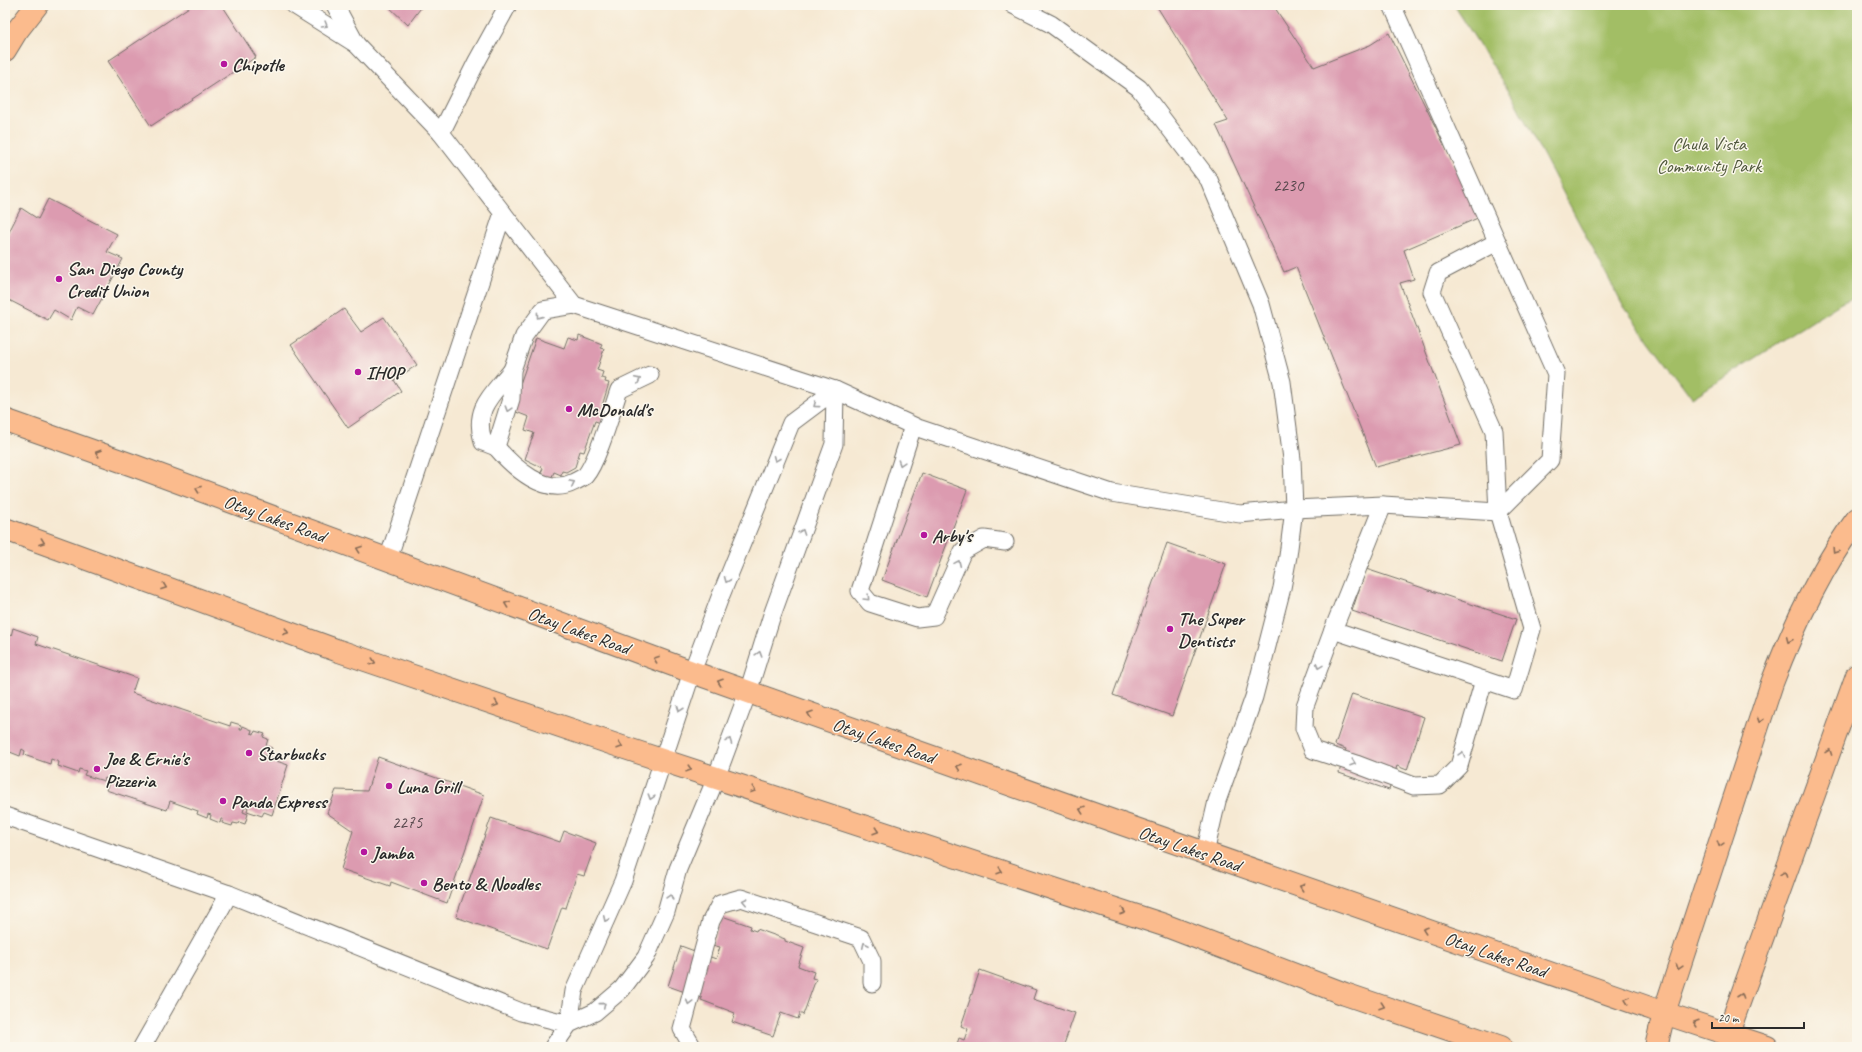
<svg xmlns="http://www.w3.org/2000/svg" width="1862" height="1052" viewBox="0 0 1862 1052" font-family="Caveat,sans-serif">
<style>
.green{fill:#a2be65;stroke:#667448}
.building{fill:#dc9bb0}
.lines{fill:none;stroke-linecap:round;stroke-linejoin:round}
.lane-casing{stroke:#726e66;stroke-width:19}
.primary-casing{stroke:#726e66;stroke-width:24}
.highway-casing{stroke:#726e66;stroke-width:24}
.lane{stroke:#fff;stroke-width:17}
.primary{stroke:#fbbb8d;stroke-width:22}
.highway{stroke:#fbbb8d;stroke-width:22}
.oneway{stroke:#a0a0a0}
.oneway2{stroke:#896c57}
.poi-dot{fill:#b5179e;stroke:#fbf7ec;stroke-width:1.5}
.labels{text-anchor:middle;stroke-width:3;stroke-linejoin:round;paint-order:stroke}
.number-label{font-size:17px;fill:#57474c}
.poi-label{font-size:19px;font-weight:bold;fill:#2b2b2b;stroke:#fbf7ec;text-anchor:start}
.park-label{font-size:19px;fill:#4f573c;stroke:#fbf7ec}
.street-label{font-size:19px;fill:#2b2b2b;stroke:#fbf7ec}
</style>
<rect width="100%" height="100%" fill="#fbf7ec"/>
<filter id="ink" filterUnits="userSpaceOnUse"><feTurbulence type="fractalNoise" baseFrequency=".025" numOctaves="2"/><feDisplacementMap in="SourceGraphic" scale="8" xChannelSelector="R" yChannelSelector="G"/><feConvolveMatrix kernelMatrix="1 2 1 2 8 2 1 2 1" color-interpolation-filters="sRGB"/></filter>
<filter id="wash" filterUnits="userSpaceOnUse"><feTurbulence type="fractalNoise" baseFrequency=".012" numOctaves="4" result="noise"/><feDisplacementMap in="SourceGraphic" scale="16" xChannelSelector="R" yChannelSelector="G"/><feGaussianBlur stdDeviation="0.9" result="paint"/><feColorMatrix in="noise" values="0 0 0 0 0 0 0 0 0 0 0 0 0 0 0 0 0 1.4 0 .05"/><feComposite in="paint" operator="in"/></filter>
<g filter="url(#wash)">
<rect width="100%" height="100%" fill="#f6e9d3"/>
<path class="green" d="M 1454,5 L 1857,5 L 1857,296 L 1841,303 L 1692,398 L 1622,304 L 1512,96 Z"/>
<g id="blocks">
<g class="building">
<path d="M 192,5 L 222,5 L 256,57 L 151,126 L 108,61 Z"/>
<path d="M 387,5 L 423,5 L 408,25 Z"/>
<path d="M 1156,5 L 1273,5 L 1314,67 L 1370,45 L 1389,33 L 1480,217 L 1404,250 L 1414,279 L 1400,283 L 1461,445 L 1376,467 L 1296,267 L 1284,272 L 1216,125 L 1228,121 Z"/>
<path d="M 48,199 L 117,234 L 107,252 L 123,259 L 93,315 L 77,307 L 71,320 L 54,310 L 48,320 L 5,298 L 5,240 L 21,208 L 38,219 Z"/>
<path d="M 344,309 L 361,332 L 384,317 L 417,365 L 394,380 L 401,391 L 348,428 L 291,345 Z"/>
<path d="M 579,335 L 602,344 L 600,348 L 604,349 L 597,370 L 603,372 L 601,378 L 606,379 L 605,382 L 609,383 L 602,406 L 606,407 L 601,423 L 595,421 L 584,452 L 580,451 L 575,467 L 566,472 L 562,471 L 561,475 L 554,472 L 551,479 L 540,475 L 543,468 L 525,459 L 534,433 L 525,430 L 529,417 L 511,410 L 536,338 L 564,348 L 568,337 L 578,340 Z"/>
<path d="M 922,473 L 967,490 L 927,597 L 882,580 Z"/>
<path d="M 1167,543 L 1226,564 L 1172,716 L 1113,695 Z"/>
<path d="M 1366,569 L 1516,619 L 1502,661 L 1352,611 Z"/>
<path d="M 13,628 L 38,637 L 36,644 L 137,678 L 132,693 L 230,726 L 231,722 L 241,725 L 240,729 L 242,729 L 243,726 L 252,730 L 251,733 L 254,734 L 255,731 L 265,734 L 263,737 L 268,739 L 266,746 L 272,748 L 269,757 L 263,755 L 262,756 L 288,765 L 272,815 L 264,812 L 262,816 L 247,811 L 248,807 L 245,806 L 243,812 L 248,814 L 245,824 L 239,822 L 238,824 L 233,823 L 232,826 L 222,823 L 223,819 L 221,819 L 220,823 L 210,819 L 211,815 L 208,814 L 207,818 L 197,814 L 198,811 L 170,801 L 167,810 L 106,790 L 110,780 L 105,778 L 104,781 L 84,775 L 86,771 L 79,769 L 78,773 L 58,766 L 59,762 L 51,759 L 50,764 L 24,755 L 25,751 L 22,749 L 20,756 L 5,750 L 5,634 L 11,636 Z"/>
<path d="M 1352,694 L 1424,717 L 1407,770 L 1397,766 L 1389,790 L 1339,773 L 1346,749 L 1335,745 Z"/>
<path d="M 378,757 L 484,795 L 447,903 L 391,882 L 390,886 L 341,869 L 353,831 L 327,813 L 336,790 L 367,791 Z"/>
<path d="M 491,818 L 560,842 L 564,831 L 596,843 L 584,876 L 577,874 L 566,908 L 562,907 L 547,949 L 456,917 Z"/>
<path d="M 722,916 L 751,926 L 750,929 L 756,931 L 757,929 L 785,939 L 785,941 L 804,948 L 798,966 L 814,972 L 812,978 L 816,979 L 803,1015 L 800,1013 L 798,1019 L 781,1013 L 773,1036 L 732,1022 L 735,1013 L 701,1000 L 702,998 L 668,986 L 681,946 L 716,959 L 720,947 L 712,945 Z"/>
<path d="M 980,970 L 1036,990 L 1033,999 L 1075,1013 L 1063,1047 L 956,1047 L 959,1038 L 964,1040 L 968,1029 L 961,1026 Z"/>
</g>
</g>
</g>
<g filter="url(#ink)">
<use href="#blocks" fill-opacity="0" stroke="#726e66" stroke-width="1"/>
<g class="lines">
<defs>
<g id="lane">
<path d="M 294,5 L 356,44"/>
<path d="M 335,5 L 356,44 L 441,133"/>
<path d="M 508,5 L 477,61 L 441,133 L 574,305 L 835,390 L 918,428 L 1112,493 L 1240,514 L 1294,509 L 1383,505 L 1498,512 L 1550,460 L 1556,374 L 1392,5"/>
<path d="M 1013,5 L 1051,24 L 1139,88 L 1209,180 L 1261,304 L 1282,382 L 1292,459 L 1294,509 L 1288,556 L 1282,588 L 1254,697 L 1217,801 L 1205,853"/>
<path d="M 574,305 L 543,310 L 524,336 L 512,370 L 511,399 L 496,447 C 514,468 546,497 574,482 C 578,480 582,478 585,476 C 598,461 612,410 619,390 L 650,375"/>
<path d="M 913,426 L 860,591 L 870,603 L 917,618 L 934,616 L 963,551 L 984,539 L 1005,542"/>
<path d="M 496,447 L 483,442 C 473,408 492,395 512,370"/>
<path d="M 1383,505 L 1333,630 L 1514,690 L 1532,629 L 1498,512 L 1494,431 L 1432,292 L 1438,273 L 1497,242"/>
<path d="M 388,559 L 503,213"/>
<path d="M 1333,630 L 1305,706 L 1304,728 L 1313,750 L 1356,764 L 1414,786 L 1440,785 L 1459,766 L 1484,680"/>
<path d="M 5,816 L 229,894 L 521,1012 L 569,1024 L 595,1012 L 622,989 L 646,957 L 666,912 L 678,869 L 716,778 L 748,692 L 771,618 L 834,444 L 835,390 L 791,423 L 719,600 L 692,672 L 623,881 L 574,991 L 569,1024 L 553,1047"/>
<path d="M 692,1046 L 682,1029 L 711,921 L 720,904 L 741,898 L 861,938 L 872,961 L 872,983"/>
<path d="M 142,1047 L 229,894"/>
</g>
<g id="primary">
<path d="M 5,50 L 16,32 L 37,5"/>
<path d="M 5,420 L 135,466 L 692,672 L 1119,823 L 1664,1013 L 1767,1047"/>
<path d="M 5,529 L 336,650 L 625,748 L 1164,925 L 1345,994 L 1501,1047"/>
</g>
<g id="highway">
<path d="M 1728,1033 L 1857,675"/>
<path d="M 1656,1047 L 1664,1013 L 1772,683 C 1794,625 1820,569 1857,519"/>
</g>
</defs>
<use href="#lane" class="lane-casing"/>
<use href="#primary" class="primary-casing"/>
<use href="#highway" class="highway-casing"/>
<use href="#lane" class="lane"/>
<use href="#primary" class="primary"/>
<use href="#highway" class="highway"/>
</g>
<defs><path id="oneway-chevron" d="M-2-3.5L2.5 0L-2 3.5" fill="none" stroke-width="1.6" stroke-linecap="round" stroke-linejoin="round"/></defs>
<g class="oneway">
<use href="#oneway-chevron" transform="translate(325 25) rotate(31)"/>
<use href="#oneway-chevron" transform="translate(539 316) rotate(127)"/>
<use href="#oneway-chevron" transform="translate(638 380) rotate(-26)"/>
<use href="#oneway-chevron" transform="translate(816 405) rotate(143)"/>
<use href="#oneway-chevron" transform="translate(508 409) rotate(107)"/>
<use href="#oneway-chevron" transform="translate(776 459) rotate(112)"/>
<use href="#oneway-chevron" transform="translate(901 463) rotate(108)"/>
<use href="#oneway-chevron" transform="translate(572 483) rotate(-26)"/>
<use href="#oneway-chevron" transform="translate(802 532) rotate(-70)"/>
<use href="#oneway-chevron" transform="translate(958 563) rotate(-66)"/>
<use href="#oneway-chevron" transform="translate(727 580) rotate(112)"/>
<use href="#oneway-chevron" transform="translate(867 598) rotate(46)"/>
<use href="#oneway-chevron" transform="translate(759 654) rotate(-73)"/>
<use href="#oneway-chevron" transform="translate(1319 666) rotate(111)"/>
<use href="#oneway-chevron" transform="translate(680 709) rotate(109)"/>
<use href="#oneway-chevron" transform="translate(729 741) rotate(-69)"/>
<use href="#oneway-chevron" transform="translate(1462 754) rotate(-74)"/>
<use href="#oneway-chevron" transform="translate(1353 763) rotate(19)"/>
<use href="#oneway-chevron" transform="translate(651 797) rotate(107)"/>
<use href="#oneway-chevron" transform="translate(670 897) rotate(-74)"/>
<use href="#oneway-chevron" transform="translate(745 901) rotate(-167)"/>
<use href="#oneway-chevron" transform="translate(606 919) rotate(115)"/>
<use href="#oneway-chevron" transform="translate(865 945) rotate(-115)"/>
<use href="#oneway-chevron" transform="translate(689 1002) rotate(105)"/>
<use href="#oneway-chevron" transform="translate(603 1005) rotate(-40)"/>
</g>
<g class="oneway2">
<use href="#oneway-chevron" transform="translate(98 453) rotate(-161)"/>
<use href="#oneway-chevron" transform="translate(198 489) rotate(-160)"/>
<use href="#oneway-chevron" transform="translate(42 542) rotate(20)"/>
<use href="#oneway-chevron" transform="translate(359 549) rotate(-160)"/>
<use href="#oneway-chevron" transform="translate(1835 551) rotate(123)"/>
<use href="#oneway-chevron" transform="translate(164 587) rotate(20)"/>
<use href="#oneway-chevron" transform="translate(507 604) rotate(-160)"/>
<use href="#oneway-chevron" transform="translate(286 632) rotate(20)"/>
<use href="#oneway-chevron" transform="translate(1789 640) rotate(113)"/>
<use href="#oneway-chevron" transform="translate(656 659) rotate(-160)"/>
<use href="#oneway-chevron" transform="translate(373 662) rotate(19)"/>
<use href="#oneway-chevron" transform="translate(720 682) rotate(-161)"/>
<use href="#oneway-chevron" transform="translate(496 704) rotate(19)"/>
<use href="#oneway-chevron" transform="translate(810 714) rotate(-161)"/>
<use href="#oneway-chevron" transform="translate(1760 720) rotate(108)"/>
<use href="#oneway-chevron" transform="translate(620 746) rotate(18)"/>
<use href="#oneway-chevron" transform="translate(1829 752) rotate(-70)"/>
<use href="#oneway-chevron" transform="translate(959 767) rotate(-161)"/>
<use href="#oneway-chevron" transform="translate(689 769) rotate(18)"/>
<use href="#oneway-chevron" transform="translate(753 790) rotate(18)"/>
<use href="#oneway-chevron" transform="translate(1082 810) rotate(-161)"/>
<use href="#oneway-chevron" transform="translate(876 831) rotate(18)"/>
<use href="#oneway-chevron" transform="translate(1720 844) rotate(108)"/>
<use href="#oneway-chevron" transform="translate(1000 871) rotate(18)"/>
<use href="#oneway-chevron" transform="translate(1784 874) rotate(-70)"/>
<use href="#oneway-chevron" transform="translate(1302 887) rotate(-161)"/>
<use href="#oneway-chevron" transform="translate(1123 912) rotate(18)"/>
<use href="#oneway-chevron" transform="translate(1425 930) rotate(-161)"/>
<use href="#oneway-chevron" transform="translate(1679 967) rotate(108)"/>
<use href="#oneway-chevron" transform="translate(1741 996) rotate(-71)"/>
<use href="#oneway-chevron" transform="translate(1627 1000) rotate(-161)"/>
<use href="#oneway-chevron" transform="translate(1382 1006) rotate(19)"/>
<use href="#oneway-chevron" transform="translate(1696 1023) rotate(-163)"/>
</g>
</g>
<g class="poi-dot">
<circle cx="224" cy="64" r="4"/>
<circle cx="59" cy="279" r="4"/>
<circle cx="358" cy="372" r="4"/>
<circle cx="569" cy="409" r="4"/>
<circle cx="924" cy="535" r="4"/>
<circle cx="1170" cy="629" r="4"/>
<circle cx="249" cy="753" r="4"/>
<circle cx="97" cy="769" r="4"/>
<circle cx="389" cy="786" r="4"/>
<circle cx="223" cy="801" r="4"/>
<circle cx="364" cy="852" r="4"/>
<circle cx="424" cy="883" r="4"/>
</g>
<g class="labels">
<g class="number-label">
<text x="1288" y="191">2230</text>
<text x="407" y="828">2275</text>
</g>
<g class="poi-label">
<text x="232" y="71">Chipotle</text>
<text x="67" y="275">San Diego County<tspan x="67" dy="22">Credit Union</tspan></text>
<text x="366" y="379">IHOP</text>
<text x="577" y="416">McDonald's</text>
<text x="932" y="542">Arby's</text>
<text x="1178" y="625">The Super<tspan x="1178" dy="22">Dentists</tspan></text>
<text x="257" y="760">Starbucks</text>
<text x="105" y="765">Joe &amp; Ernie's<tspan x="105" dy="22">Pizzeria</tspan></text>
<text x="397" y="793">Luna Grill</text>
<text x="231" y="808">Panda Express</text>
<text x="372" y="859">Jamba</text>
<text x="432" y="890">Bento &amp; Noodles</text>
</g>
<g class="park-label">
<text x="1709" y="150">Chula Vista<tspan x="1709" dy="22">Community Park</tspan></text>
</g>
<g class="street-label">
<text transform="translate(275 518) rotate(20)" y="7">Otay Lakes Road</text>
<text transform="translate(579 630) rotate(20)" y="7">Otay Lakes Road</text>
<text transform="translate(884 740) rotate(19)" y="7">Otay Lakes Road</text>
<text transform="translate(1190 848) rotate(19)" y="7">Otay Lakes Road</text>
<text transform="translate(1496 954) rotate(19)" y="7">Otay Lakes Road</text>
</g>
</g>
<rect width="1862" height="1052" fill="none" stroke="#fbf7ec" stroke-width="20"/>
<path d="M1712 1022v6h92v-6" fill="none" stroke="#2b2b2b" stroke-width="2"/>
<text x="1718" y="1022" font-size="12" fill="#2b2b2b" stroke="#fbf7ec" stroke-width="3" paint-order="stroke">20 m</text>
</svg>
